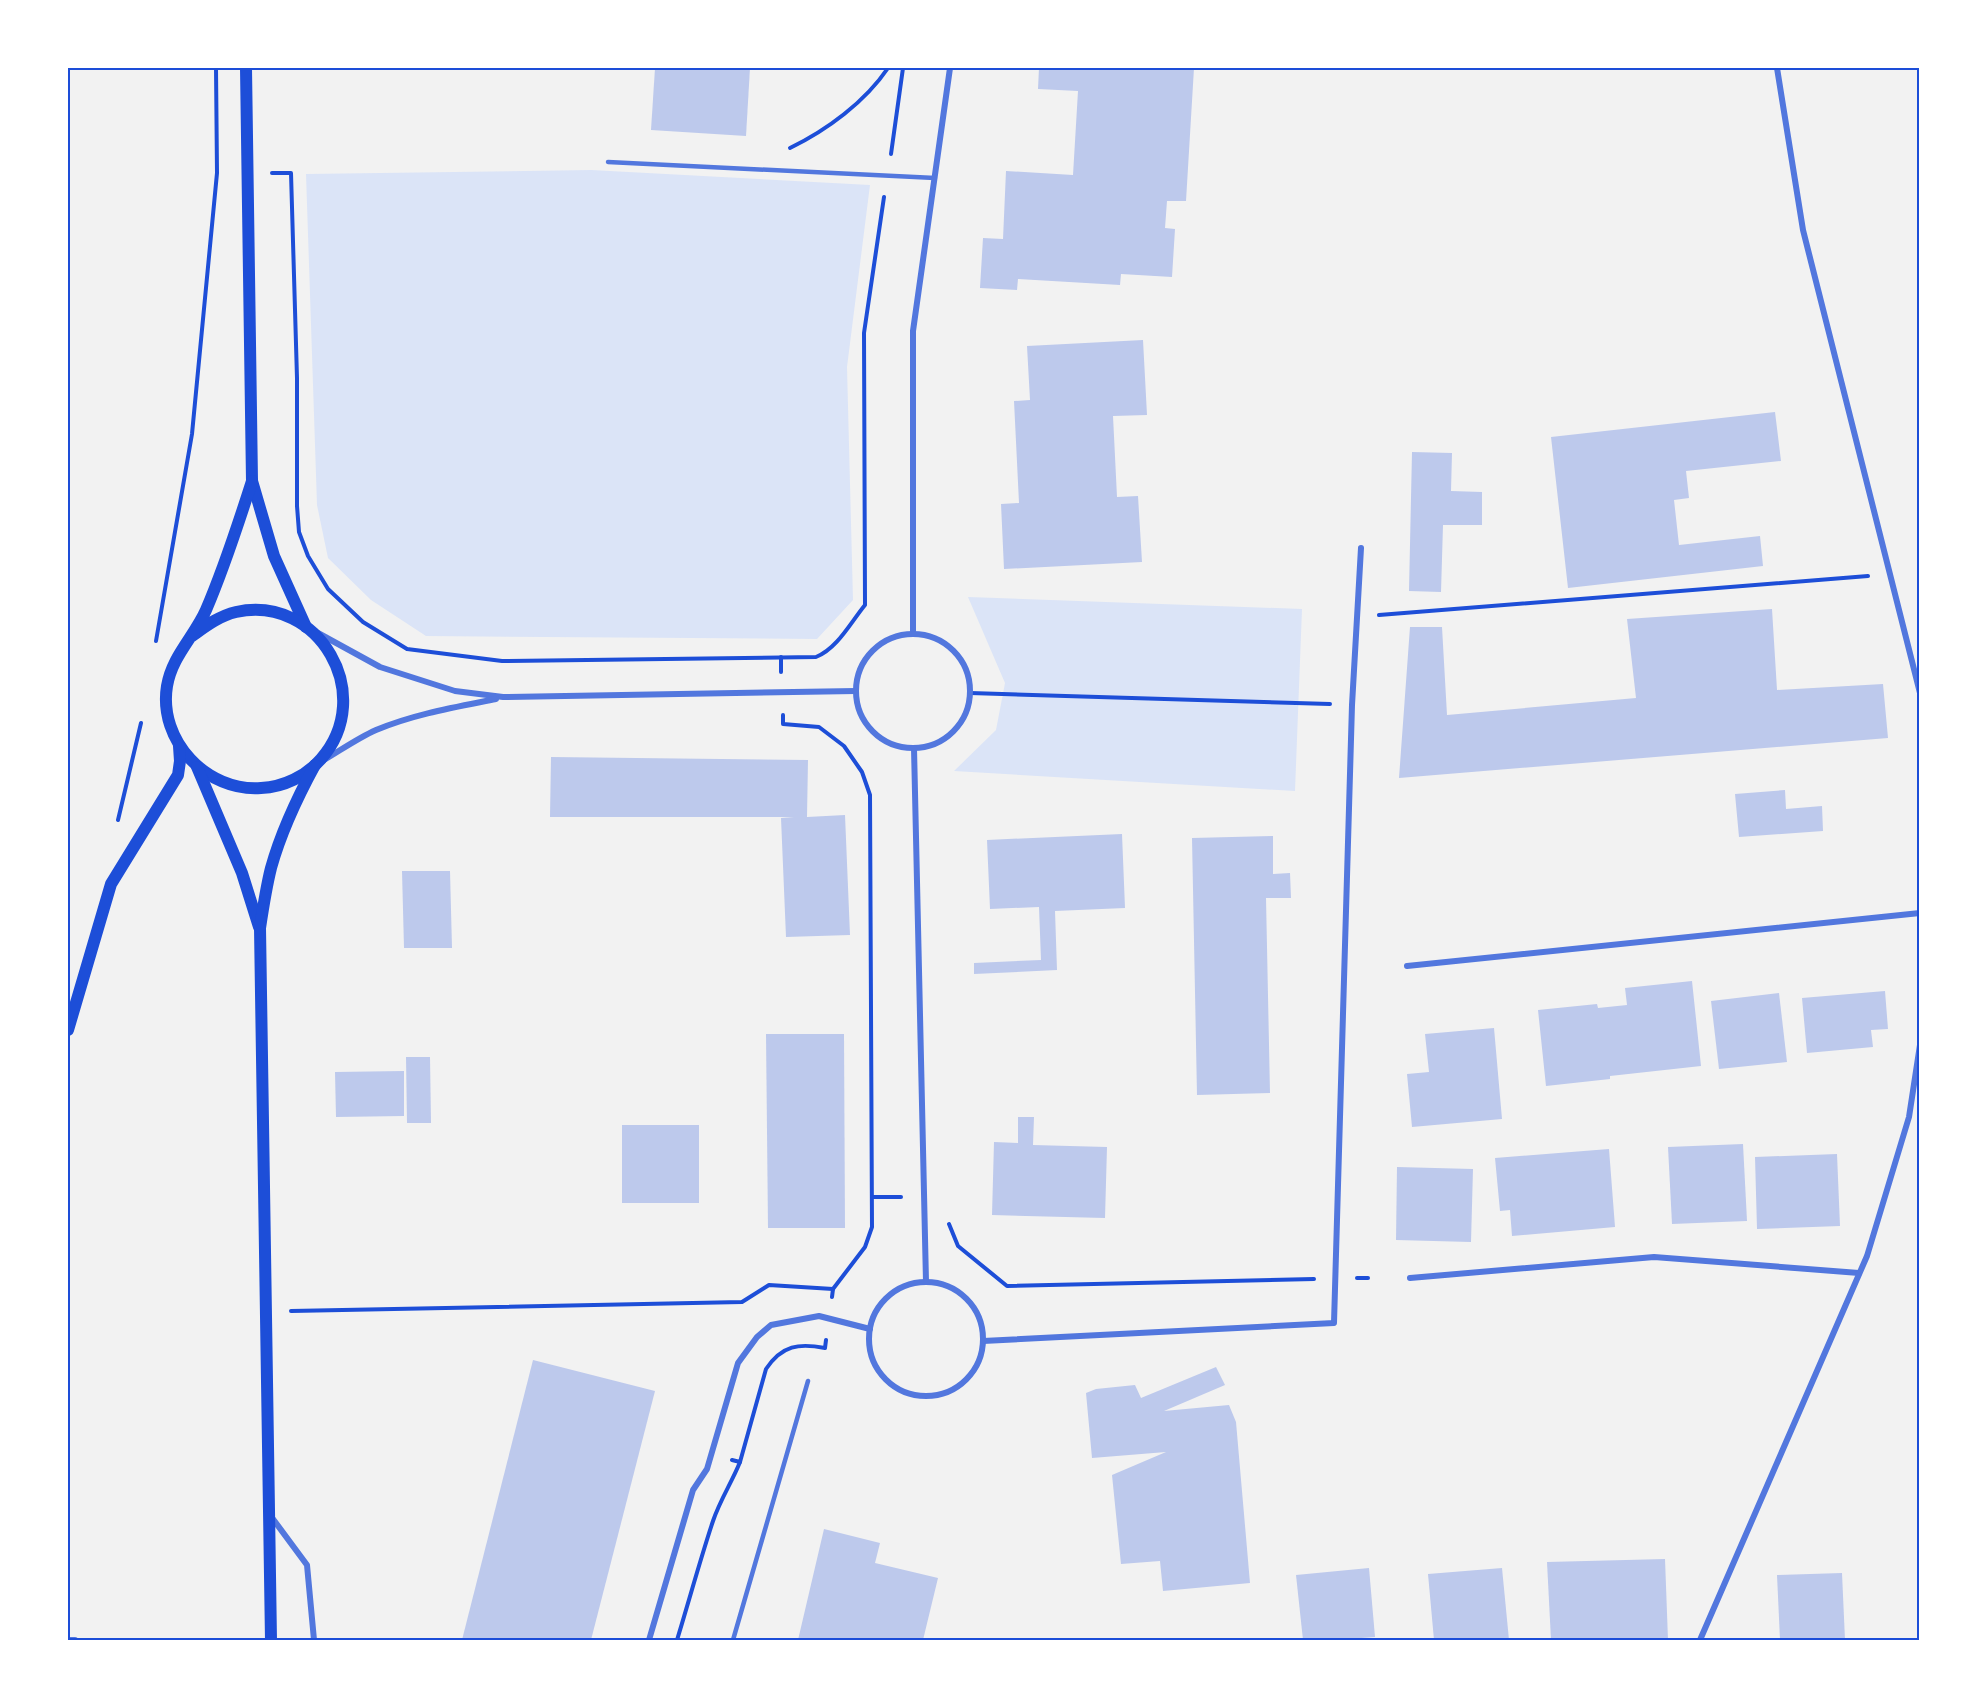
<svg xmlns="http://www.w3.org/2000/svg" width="1987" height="1708" viewBox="0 0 1987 1708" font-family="'Times New Roman',serif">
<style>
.green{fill:#dbe4f7}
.building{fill:#bdc9ec}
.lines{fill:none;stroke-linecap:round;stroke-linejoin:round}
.path{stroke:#1d4ed8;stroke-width:4}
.service{stroke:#5277de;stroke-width:4.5}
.minor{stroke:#5277de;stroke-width:6}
.secondary{stroke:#1d4ed8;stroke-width:12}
.neatline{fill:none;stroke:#1d4ed8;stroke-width:2}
</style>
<rect width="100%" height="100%" fill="#f2f2f2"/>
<g class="green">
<path d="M 591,170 L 870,185 L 847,367 L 853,600 L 817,639 L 426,636 L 371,600 L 328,558 L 317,505 L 306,174 Z"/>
<path d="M 968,597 L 1302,609 L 1295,791 L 954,771 L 996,730 L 1005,683 Z"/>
</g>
<g class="building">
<path d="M 655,68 L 750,68 L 746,136 L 651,130 Z"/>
<path d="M 1039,68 L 1194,68 L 1186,201 L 1167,201 L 1165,228 L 1175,229 L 1172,277 L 1121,274 L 1120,285 L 1018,279 L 1017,290 L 980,288 L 983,238 L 1003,239 L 1006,171 L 1073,175 L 1078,91 L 1038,89 Z"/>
<path d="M 1143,340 L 1147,415 L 1113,416 L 1117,497 L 1138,496 L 1142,562 L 1004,569 L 1001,504 L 1019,503 L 1014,401 L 1030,400 L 1027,346 Z"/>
<path d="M 1775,412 L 1781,461 L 1686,471 L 1689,498 L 1674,500 L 1679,545 L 1760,536 L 1763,566 L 1568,588 L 1551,437 Z"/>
<path d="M 1412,452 L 1452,453 L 1451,491 L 1482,492 L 1482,525 L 1443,525 L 1441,592 L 1409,591 Z"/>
<path d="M 1772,609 L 1777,690 L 1883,684 L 1888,738 L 1399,778 L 1410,627 L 1442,627 L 1447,715 L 1636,698 L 1627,619 Z"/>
<path d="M 551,757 L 808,760 L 807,817 L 845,815 L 850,935 L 786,937 L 781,818 L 794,817 L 550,817 Z"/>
<path d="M 1785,790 L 1786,809 L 1822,806 L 1823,831 L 1739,837 L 1735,794 Z"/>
<path d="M 1122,834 L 1125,908 L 1055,911 L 1057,970 L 974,974 L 974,963 L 1041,960 L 1039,907 L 990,909 L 987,840 Z"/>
<path d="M 1273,836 L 1273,874 L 1290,873 L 1291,898 L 1266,898 L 1270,1093 L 1197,1095 L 1192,838 Z"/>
<path d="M 402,871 L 450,871 L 452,948 L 404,948 Z"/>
<path d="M 1692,981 L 1701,1066 L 1610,1076 L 1610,1079 L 1546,1086 L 1538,1010 L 1597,1004 L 1598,1008 L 1627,1005 L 1625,988 Z"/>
<path d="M 1885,991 L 1888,1029 L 1871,1030 L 1873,1047 L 1807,1053 L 1802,998 Z"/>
<path d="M 1779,993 L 1787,1062 L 1719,1069 L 1711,1001 Z"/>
<path d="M 1494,1028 L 1502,1119 L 1412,1127 L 1407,1074 L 1429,1072 L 1425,1034 Z"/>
<path d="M 766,1034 L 844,1034 L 845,1228 L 768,1228 Z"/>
<path d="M 406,1057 L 430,1057 L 431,1123 L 407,1123 Z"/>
<path d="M 404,1071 L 404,1116 L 336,1117 L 335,1072 Z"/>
<path d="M 1018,1117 L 1034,1117 L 1033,1145 L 1107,1147 L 1105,1218 L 992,1215 L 994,1142 L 1018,1143 Z"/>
<rect x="622" y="1125" width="77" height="78"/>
<path d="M 1743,1144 L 1747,1221 L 1672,1224 L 1668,1147 Z"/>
<path d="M 1609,1149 L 1615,1227 L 1512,1236 L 1510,1210 L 1500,1211 L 1495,1158 Z"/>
<path d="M 1837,1154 L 1840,1226 L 1757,1229 L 1755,1157 Z"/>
<path d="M 1397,1167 L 1473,1169 L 1471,1242 L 1396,1240 Z"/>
<path d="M 533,1360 L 655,1391 L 591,1640 L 462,1640 Z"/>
<path d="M 1216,1367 L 1225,1385 L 1164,1411 L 1229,1405 L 1236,1422 L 1250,1583 L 1163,1591 L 1160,1561 L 1121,1564 L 1112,1475 L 1166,1452 L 1092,1458 L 1086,1393 L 1096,1389 L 1135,1385 L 1141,1398 Z"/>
<path d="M 824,1529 L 880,1543 L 875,1563 L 938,1578 L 923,1640 L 798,1640 Z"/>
<path d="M 1665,1559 L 1668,1640 L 1551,1640 L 1547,1562 Z"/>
<path d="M 1369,1568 L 1375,1637 L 1335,1640 L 1303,1640 L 1296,1575 Z"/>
<path d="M 1502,1568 L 1509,1640 L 1434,1640 L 1428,1574 Z"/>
<path d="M 1842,1573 L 1845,1640 L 1780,1640 L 1777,1575 Z"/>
</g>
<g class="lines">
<g class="path">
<path d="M 790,148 C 827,130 865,102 888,68"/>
<path d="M 891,154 L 903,68"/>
<path d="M 272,173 L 291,173 L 297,378 L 297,506 L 299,532 L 308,556 L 328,589 L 363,622 L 407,649 L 502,661 L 816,657 C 837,649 851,622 865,605 L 864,333 L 884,197"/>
<path d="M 1379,615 L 1868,576"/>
<path d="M 156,641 L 192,434 L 217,173 L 216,68"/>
<path d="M 781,657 L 781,672"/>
<path d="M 970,693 L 1330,704"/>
<path d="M 783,715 L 783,724 L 819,727 L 844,746 L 862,772 L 870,795 L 872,1227 L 865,1247 L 833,1289 L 832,1297"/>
<path d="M 118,820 L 141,723"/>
<path d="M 872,1197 L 901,1197"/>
<path d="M 949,1224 L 958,1246 L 1007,1286 L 1314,1279"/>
<path d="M 1357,1278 L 1368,1278"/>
<path d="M 291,1311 L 742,1302 L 769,1285 L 833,1289"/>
<path d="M 732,1460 L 740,1462 L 766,1369 C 782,1345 799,1343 825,1348 L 826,1340"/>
<path d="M 677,1640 C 689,1601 700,1560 713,1521 C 720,1500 732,1482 740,1462"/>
</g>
<g class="service">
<path d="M 608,162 L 935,178"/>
<path d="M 733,1640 L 808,1381"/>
</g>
<g class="minor">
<path d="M 1777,68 L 1803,230 L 1920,693"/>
<path d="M 318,633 L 380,667 L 455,691 L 503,697 L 856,691"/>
<path d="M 913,634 L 913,331 L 950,68"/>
<circle cx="913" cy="691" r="57"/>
<path d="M 914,748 L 926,1282"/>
<path d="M 324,760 C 341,750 358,738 376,730 C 414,714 456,707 496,699"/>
<path d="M 1407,966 L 1920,913"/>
<path d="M 1410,1278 L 1654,1257 L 1859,1273"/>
<circle cx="926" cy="1339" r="57"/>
<path d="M 983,1341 L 1334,1323 L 1352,705 L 1361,548"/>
<path d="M 270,1515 L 307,1565 L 314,1640"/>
<path d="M 68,1640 L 75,1640"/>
<path d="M 649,1640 L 693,1490 L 707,1469 L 738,1363 L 757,1337 L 771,1325 L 819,1316 L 870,1329"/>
<path d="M 1700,1640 L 1867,1256 L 1909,1117 L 1920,1045"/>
</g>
<g class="secondary">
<path d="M 246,68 L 252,481 L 274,556 L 306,627"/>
<path d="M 192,636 C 206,626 219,616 236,612 C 319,594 377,695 321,759 C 306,776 284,787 261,788 C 207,792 158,741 167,686 C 172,656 194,637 206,610 C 224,568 238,525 252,481"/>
<path d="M 197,767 L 242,873 L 259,927"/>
<path d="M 68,1030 L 111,884 L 178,775 L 180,761 L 179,746"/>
<path d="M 271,1640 L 260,928 C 263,908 266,888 271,868 C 281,832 297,798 315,765"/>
</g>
</g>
<rect width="1987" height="1708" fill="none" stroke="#ffffff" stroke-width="138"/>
<rect x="69" y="69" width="1849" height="1570" class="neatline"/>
</svg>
